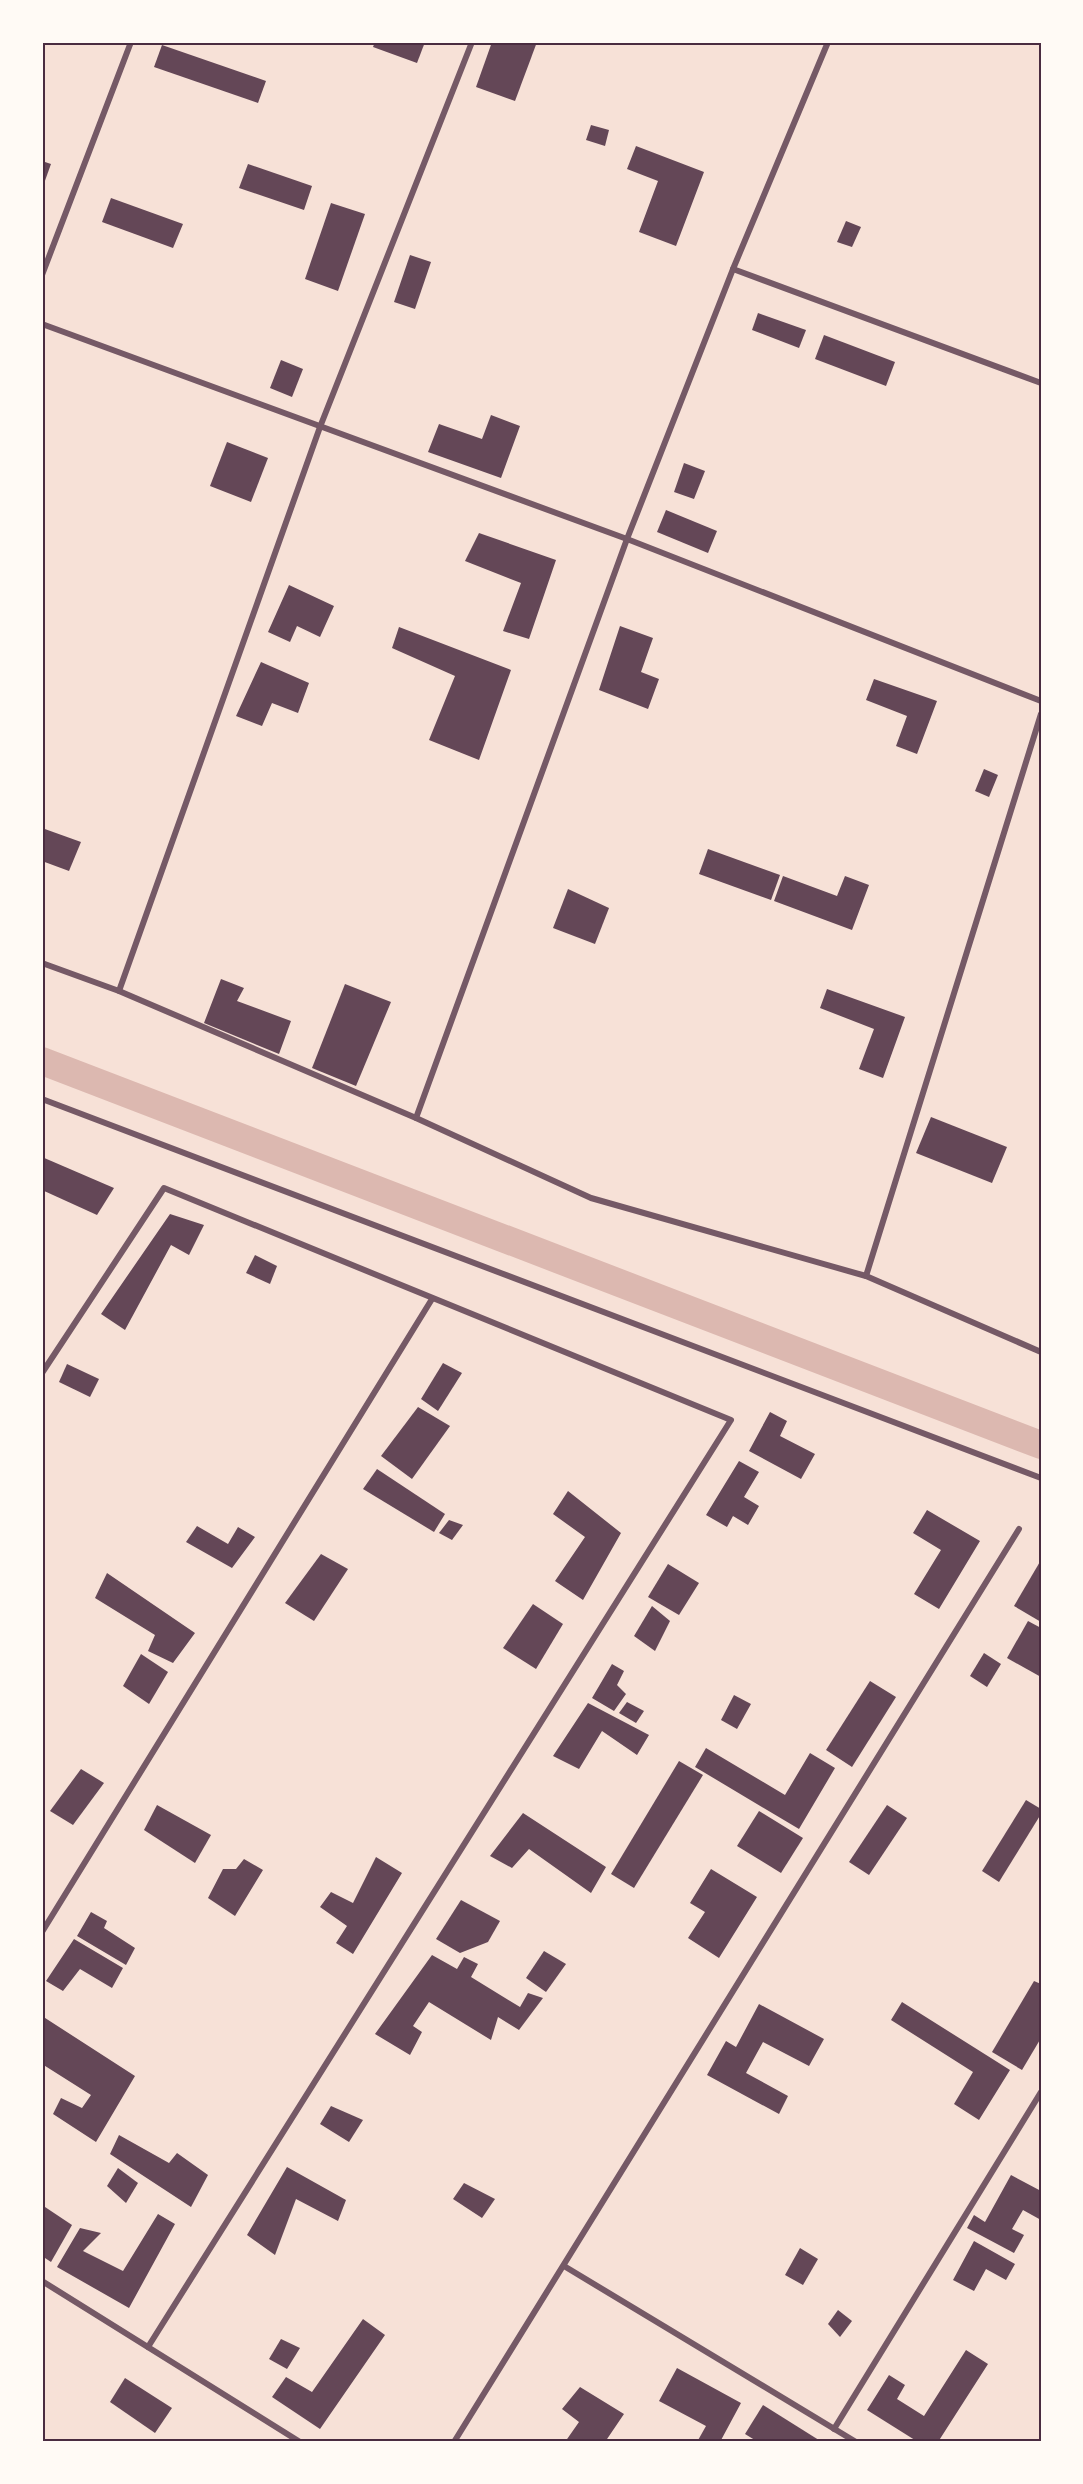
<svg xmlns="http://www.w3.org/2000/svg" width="1083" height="2484" viewBox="0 0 1083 2484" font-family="'Work Sans',sans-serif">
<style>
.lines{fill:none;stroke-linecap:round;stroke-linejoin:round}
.canal{stroke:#dcb8b0;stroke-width:28}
.building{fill:#644757}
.minor{stroke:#755966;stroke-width:6}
.neatline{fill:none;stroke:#4a2c40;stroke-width:2}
</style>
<rect width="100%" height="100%" fill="#f7e1d7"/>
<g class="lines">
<path class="canal" d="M 42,1061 L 1041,1445"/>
</g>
<g class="building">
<path d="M 375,42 L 425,42 L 417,63 L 373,47 Z"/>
<path d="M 492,42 L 537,42 L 515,101 L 476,87 Z"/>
<path d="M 162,45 L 266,81 L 258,103 L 154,67 Z"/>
<path d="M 591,125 L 609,130 L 605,146 L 586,140 Z"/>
<path d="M 636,146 L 704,172 L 676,246 L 639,232 L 658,181 L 627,169 Z"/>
<path d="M 42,161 L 51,164 L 42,189 Z"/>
<path d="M 248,164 L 312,186 L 304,210 L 239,188 Z"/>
<path d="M 111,198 L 183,224 L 173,248 L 102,222 Z"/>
<path d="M 331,203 L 365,214 L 338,291 L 305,279 Z"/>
<path d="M 846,221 L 861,227 L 852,247 L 837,242 Z"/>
<path d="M 410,255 L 431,262 L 415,309 L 394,302 Z"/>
<path d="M 758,313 L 806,330 L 799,348 L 752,330 Z"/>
<path d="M 824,335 L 895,362 L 886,386 L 815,359 Z"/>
<path d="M 281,360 L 303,369 L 292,397 L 270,388 Z"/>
<path d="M 491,415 L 520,426 L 501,478 L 428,452 L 439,424 L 482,439 Z"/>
<path d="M 227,442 L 268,458 L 251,502 L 210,486 Z"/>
<path d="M 684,463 L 705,471 L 694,499 L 674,492 Z"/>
<path d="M 666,510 L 717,531 L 708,553 L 657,532 Z"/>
<path d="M 479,533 L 556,560 L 529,639 L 503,631 L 521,583 L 465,561 Z"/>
<path d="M 289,585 L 334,606 L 320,637 L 297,626 L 290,642 L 268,632 Z"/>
<path d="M 620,626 L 653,638 L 641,672 L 659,679 L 648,709 L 599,690 Z"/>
<path d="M 399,627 L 511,670 L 479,760 L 429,740 L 455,676 L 392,648 Z"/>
<path d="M 261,662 L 309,683 L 298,713 L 272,703 L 262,726 L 236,716 Z"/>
<path d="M 874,679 L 937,701 L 917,754 L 896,746 L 907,716 L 866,700 Z"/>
<path d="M 984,769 L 998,775 L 989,797 L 975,791 Z"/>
<path d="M 42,828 L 81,842 L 69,871 L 42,861 Z"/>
<path d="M 708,849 L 780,875 L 771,900 L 699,874 Z"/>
<path d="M 783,876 L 837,896 L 845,876 L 869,885 L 852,930 L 774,901 Z"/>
<path d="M 568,889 L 609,908 L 595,944 L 553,928 Z"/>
<path d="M 221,979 L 244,988 L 237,1001 L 291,1021 L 279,1054 L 204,1023 Z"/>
<path d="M 345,984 L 391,1002 L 356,1086 L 312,1068 Z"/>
<path d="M 827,989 L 905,1017 L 883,1078 L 859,1069 L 874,1029 L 820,1008 Z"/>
<path d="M 931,1117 L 1007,1147 L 992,1183 L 916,1153 Z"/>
<path d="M 42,1157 L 114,1188 L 97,1215 L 42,1190 Z"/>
<path d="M 170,1214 L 204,1225 L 189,1255 L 171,1245 L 125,1330 L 101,1314 Z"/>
<path d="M 255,1255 L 277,1266 L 270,1284 L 246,1273 Z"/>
<path d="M 443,1363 L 462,1373 L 438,1411 L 421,1399 Z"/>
<path d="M 67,1364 L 99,1379 L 90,1397 L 59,1382 Z"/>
<path d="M 418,1407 L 450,1426 L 412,1479 L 381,1456 Z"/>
<path d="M 770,1412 L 787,1421 L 780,1436 L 815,1454 L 801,1479 L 749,1451 Z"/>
<path d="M 739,1461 L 759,1472 L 744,1497 L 759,1506 L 748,1525 L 733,1516 L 727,1527 L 706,1515 Z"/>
<path d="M 377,1469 L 445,1514 L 434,1532 L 363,1489 Z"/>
<path d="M 568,1491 L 621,1533 L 583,1600 L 555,1581 L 585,1537 L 553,1514 Z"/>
<path d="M 927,1510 L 980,1541 L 939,1609 L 914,1594 L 941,1550 L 913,1533 Z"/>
<path d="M 449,1520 L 463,1525 L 452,1540 L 439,1533 Z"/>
<path d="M 197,1526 L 228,1544 L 238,1527 L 255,1537 L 232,1568 L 186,1542 Z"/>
<path d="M 321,1554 L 348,1569 L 314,1621 L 285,1603 Z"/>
<path d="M 1041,1560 L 1041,1622 L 1014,1606 Z"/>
<path d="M 668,1564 L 699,1583 L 679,1615 L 648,1597 Z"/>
<path d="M 107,1573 L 195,1633 L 173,1663 L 148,1651 L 155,1635 L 95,1598 Z"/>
<path d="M 533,1604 L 563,1624 L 536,1669 L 503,1648 Z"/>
<path d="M 652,1606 L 670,1621 L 655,1651 L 634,1636 Z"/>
<path d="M 1028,1621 L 1041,1628 L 1041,1677 L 1007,1658 Z"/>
<path d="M 984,1653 L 1001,1664 L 987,1687 L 970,1676 Z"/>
<path d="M 141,1654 L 168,1672 L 149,1704 L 123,1686 Z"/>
<path d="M 612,1664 L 624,1671 L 617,1685 L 626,1694 L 614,1711 L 592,1698 Z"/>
<path d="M 870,1681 L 896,1697 L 852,1767 L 826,1750 Z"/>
<path d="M 734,1695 L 751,1704 L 737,1729 L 721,1720 Z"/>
<path d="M 627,1702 L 644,1711 L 636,1723 L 619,1713 Z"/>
<path d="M 588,1703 L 649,1735 L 637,1755 L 602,1731 L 579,1769 L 553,1756 Z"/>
<path d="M 706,1748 L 785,1795 L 810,1753 L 835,1768 L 799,1829 L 695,1767 Z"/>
<path d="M 679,1761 L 703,1775 L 634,1888 L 611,1874 Z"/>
<path d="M 81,1769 L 104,1783 L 73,1825 L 50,1811 Z"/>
<path d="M 1026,1800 L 1041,1809 L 1041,1814 L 999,1882 L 982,1871 Z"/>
<path d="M 157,1805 L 211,1835 L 195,1863 L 144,1830 Z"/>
<path d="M 887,1805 L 907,1818 L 869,1875 L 849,1862 Z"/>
<path d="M 759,1811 L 803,1838 L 781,1873 L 737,1846 Z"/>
<path d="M 523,1813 L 606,1867 L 591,1893 L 529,1849 L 512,1868 L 490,1856 Z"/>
<path d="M 376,1857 L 402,1873 L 353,1954 L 336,1943 L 347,1926 L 320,1907 L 331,1892 L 353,1903 Z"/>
<path d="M 244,1859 L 263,1870 L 235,1916 L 208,1898 L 223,1869 L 236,1869 Z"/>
<path d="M 711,1869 L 757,1897 L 719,1958 L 688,1938 L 705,1912 L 690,1903 Z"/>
<path d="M 461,1900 L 500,1921 L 488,1942 L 460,1953 L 436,1939 Z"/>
<path d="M 91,1912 L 107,1921 L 104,1928 L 135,1948 L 126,1965 L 77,1936 Z"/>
<path d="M 74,1939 L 123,1968 L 112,1988 L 80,1969 L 63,1991 L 46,1981 Z"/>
<path d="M 544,1951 L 566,1964 L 546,1992 L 526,1978 Z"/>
<path d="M 432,1955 L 457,1969 L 464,1957 L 478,1964 L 471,1977 L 520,2007 L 528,1993 L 543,1998 L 519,2030 L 498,2017 L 491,2040 L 429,2002 L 413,2026 L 422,2032 L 410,2055 L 375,2034 Z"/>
<path d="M 1034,1981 L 1041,1984 L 1041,2038 L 1022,2070 L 992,2052 Z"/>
<path d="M 902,2002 L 1010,2070 L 979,2120 L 954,2104 L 973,2072 L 891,2020 Z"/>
<path d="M 759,2004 L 824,2039 L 809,2066 L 763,2042 L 746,2073 L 788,2096 L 779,2114 L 707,2075 L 726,2041 L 736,2047 Z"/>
<path d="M 42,2016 L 135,2076 L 96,2142 L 53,2114 L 61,2098 L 82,2108 L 91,2095 L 42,2064 Z"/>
<path d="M 331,2106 L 363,2120 L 349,2142 L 320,2124 Z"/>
<path d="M 119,2135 L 169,2163 L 177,2153 L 208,2175 L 191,2207 L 110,2154 Z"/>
<path d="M 287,2167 L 346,2200 L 338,2221 L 296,2199 L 275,2255 L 247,2235 Z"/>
<path d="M 118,2168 L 138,2183 L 126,2203 L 107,2186 Z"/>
<path d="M 1011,2175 L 1041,2191 L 1041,2220 L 1023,2210 L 1012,2229 L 1024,2235 L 1014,2253 L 967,2228 L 974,2215 L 985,2222 Z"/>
<path d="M 464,2183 L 495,2199 L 482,2218 L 453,2199 Z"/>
<path d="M 42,2205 L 72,2225 L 51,2262 L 42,2256 Z"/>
<path d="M 158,2214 L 175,2224 L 129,2308 L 57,2267 L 80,2228 L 101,2233 L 83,2251 L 123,2271 Z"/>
<path d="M 974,2241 L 1015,2264 L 1006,2280 L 986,2269 L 974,2291 L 953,2280 Z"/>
<path d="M 800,2248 L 818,2259 L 803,2285 L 785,2275 Z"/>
<path d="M 838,2310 L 852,2321 L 840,2337 L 828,2324 Z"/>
<path d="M 363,2319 L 385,2335 L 320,2429 L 272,2397 L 286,2377 L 312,2392 Z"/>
<path d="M 281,2339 L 300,2348 L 287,2369 L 269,2359 Z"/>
<path d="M 966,2350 L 988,2364 L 938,2442 L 918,2442 L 867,2410 L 889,2375 L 905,2385 L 897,2399 L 924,2416 Z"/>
<path d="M 677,2368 L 741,2403 L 720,2442 L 697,2442 L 706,2426 L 659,2401 Z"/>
<path d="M 125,2378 L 172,2408 L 155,2433 L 110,2402 Z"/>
<path d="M 580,2387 L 624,2414 L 605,2442 L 565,2442 L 579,2422 L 562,2409 Z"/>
<path d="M 763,2405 L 822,2442 L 758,2442 L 745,2434 Z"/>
</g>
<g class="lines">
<g class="minor">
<path d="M 733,269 L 1041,383"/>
<path d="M 42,275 L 131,42"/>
<path d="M 42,324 L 627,539 L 1041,701"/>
<path d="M 42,963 L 119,991 L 416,1118 L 591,1198 L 866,1276 L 1041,1352"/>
<path d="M 119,991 L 320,427 L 472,42"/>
<path d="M 42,1099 L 1041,1478"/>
<path d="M 416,1118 L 627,539 L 733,269 L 828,42"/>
<path d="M 866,1276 L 1041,714"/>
<path d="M 42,1373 L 164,1188 L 731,1420 L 148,2347"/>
<path d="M 42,1932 L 432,1299"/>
<path d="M 564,2266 L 856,2442"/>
<path d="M 42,2281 L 300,2442"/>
<path d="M 834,2429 L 1041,2092"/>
<path d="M 454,2442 L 1019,1529"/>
</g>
</g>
<rect width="1083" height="2484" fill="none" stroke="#fffaf5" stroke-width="87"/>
<rect x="44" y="44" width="996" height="2396" class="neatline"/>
</svg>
